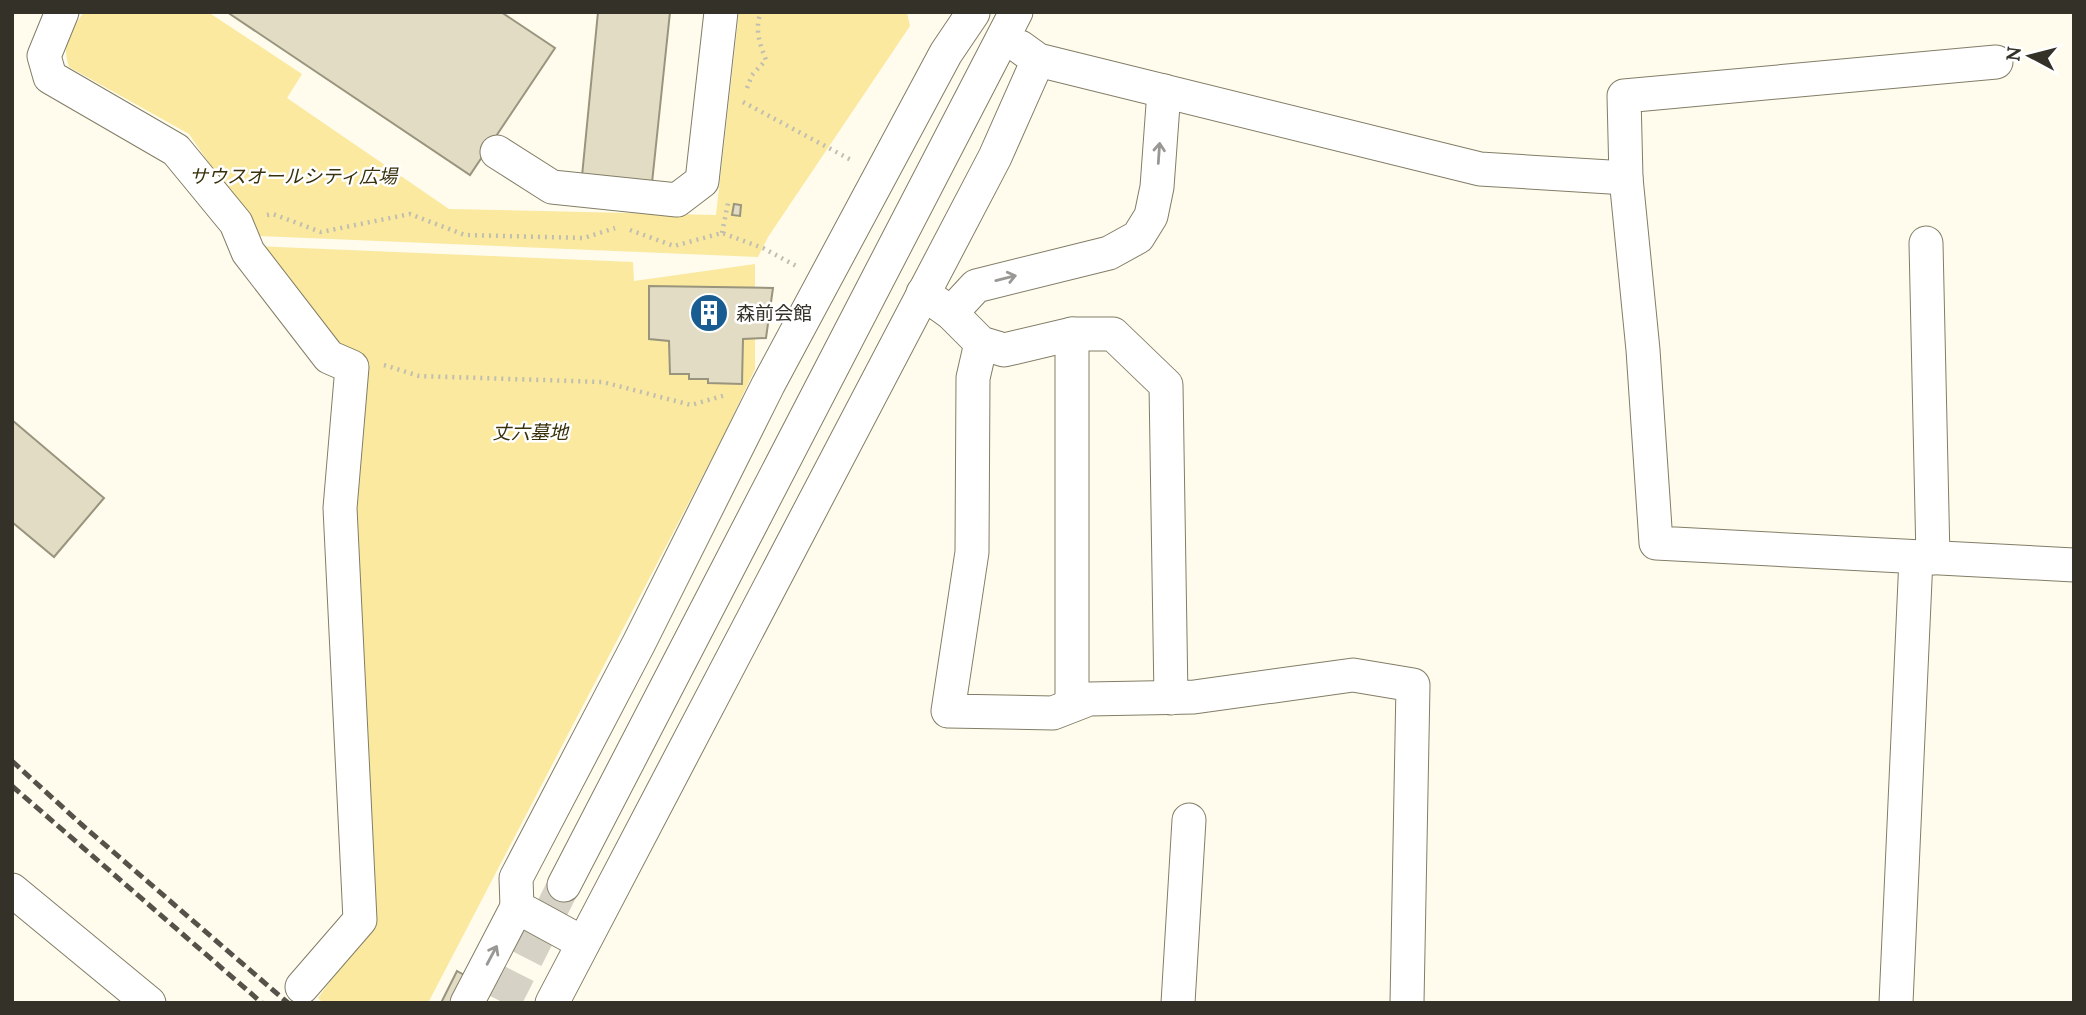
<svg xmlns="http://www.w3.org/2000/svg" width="2086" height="1015" viewBox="0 0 2086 1015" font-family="Lora,'Noto Sans JP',serif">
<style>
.green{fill:#fae99f}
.building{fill:#e2dcc4;stroke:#99947d;stroke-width:2}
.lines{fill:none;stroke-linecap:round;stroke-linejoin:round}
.minor-tunnel{stroke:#d6d3c6;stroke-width:33;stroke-dasharray:33 17;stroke-linecap:butt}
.minor-casing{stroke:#827d67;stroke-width:35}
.path{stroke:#c0beb0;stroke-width:4.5;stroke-dasharray:2 5;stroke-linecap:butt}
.minor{stroke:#fff;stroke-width:33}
.rail{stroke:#555349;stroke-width:5;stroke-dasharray:10 5;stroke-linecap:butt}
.oneway{stroke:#999894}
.labels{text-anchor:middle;stroke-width:5;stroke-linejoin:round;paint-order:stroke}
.park-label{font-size:19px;font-style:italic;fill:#39310c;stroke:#fff}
.poi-label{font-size:19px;fill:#333128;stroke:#fff;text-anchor:start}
</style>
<rect width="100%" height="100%" fill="#fffced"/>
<g class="green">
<path d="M 84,12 L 208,12 L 302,74 L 287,98 L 449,209 L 716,215 L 739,12 L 907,12 L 910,26 L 768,237 L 758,257 L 259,236 L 189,134 L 69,67 C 61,42 70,32 84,12 Z"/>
<path d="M 253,246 L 633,262 L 634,281 L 755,264 L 755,369 L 724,435 L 428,1003 L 323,1003 L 318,998 L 372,923 L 350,501 L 331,344 Z"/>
</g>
<g class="building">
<path d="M 227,12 L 501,12 L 555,48 L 470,175 Z"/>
<path d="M 598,12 L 670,12 L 652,183 L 582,176 Z"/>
<path d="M 734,204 L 741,205 L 740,216 L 732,215 Z"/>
<path d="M 649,286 L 773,288 L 766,338 L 743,339 L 742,384 L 708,383 L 708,379 L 689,379 L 689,374 L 670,374 L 669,341 L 649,339 Z"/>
<path d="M 12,420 L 104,498 L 54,557 L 12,522 Z"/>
<path d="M 457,971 L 466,976 L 452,1003 L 441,1003 Z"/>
</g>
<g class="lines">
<path class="minor-tunnel" d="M 504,1003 L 564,885"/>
<defs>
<g id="minor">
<path d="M 62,12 L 44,56 L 50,77 L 176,150 L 236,223 L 248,252 L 329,357 L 352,367 L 340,508 L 360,920 L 302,987"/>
<path d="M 1020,47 L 1038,60 L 1480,169 L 1626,178"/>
<path d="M 1996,62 L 1624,96 L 1626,178 L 1643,350 L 1656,543 L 2074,565"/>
<path d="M 497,152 L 552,187 L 677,200 L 702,181 L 721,12"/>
<path d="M 1926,243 L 1933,558"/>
<path d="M 923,293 L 951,313 L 981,343 L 1004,350 L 1072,334 L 1113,334 L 1166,385 L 1171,698"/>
<path d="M 951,313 L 976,286 L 1109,253 L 1138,237 L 1151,216 L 1157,187 L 1164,91"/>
<path d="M 1072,334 L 1072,705"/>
<path d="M 981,343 L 973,378 L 972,552 L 948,711 L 1053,713 L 1089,699 L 1194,697 L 1353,675 L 1413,685 L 1407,1003"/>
<path d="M 564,885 L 1016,12"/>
<path d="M 12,890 L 149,1003"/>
<path d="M 583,943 L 517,907 L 516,878 L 639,643 L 768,385 L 946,53 L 973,13"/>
<path d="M 467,1003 L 517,907"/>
<path d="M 552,1003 L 995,157 L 1038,60"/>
<path d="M 1178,1003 L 1189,820"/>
<path d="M 1896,1003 L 1916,558"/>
</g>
</defs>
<use href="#minor" class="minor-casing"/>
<g class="path">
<path d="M 747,88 L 752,75 L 766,60 C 760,44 754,29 761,12"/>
<path d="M 743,102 L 853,161"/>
<path d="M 267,215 L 273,214 L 321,232 L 410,214 L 465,235 L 584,238 L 615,228"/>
<path d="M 630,230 L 674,246 L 722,233 L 763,248 L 798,267"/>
<path d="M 722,233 L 728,203"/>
<path d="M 384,365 L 419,376 L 603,382 L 691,405 L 726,395"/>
</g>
<use href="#minor" class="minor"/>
<g class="rail">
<path d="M 12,761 L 81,824 L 288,1003"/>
<path d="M 12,786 L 262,1003"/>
</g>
</g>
<defs><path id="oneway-shaft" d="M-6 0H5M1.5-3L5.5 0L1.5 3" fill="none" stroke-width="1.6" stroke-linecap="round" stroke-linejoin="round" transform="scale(1.75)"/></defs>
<g class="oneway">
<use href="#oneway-shaft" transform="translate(1159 153) rotate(-86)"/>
<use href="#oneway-shaft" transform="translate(1006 278) rotate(-14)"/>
<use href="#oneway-shaft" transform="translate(492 955) rotate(-62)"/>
</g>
<defs>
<symbol id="building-disc" viewBox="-11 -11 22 22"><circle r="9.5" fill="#185c91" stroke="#fff"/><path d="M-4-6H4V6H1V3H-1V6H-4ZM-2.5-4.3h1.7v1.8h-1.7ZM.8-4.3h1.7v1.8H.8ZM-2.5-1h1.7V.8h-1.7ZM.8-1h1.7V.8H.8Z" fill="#fff"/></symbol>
</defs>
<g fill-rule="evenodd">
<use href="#building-disc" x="687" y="291" width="44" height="44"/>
</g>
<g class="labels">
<g class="park-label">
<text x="293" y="183">サウスオールシティ広場</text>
<text x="530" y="439">丈六墓地</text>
</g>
<g class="poi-label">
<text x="736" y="320">森前会館</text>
</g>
</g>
<rect width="2086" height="1015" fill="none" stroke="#333128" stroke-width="28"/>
<g transform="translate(2030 56) rotate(277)" stroke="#ffffff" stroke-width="5" paint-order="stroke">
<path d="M0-5L12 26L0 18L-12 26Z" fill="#333128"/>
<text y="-10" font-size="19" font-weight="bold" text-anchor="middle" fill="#333128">N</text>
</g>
</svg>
